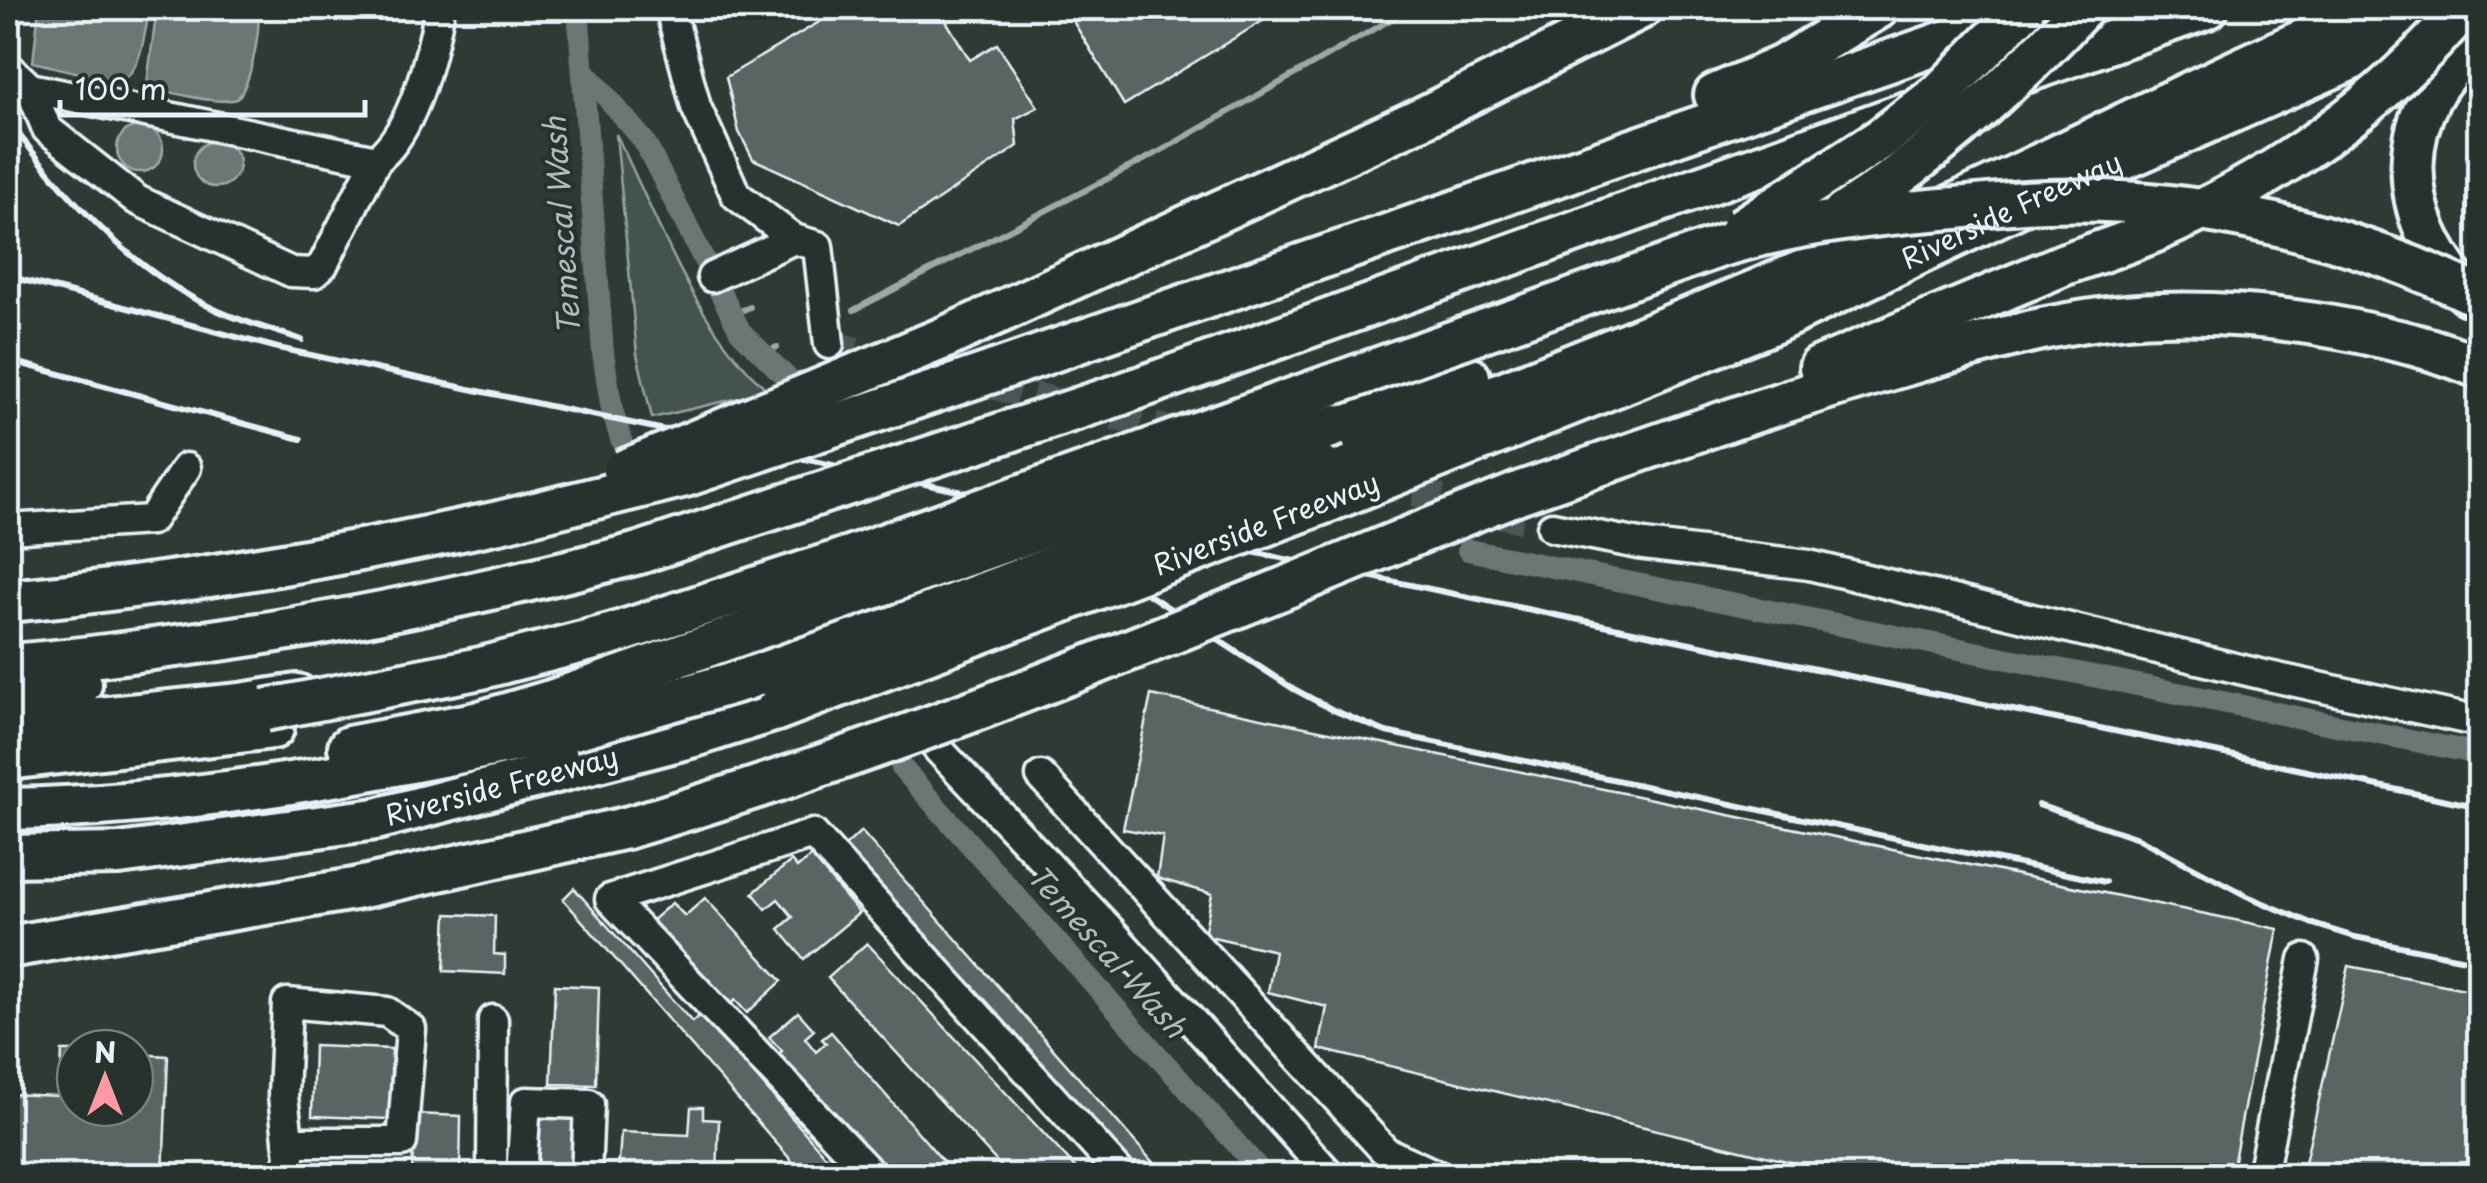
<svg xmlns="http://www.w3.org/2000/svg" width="2487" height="1183" viewBox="0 0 2487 1183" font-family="'Playpen Sans',sans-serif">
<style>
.green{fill:#45524e;stroke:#96a2a3;stroke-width:2.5}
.water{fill:#6b7775;stroke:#9da8a9;stroke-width:2.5}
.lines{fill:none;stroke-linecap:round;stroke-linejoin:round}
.stream{stroke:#9da8a9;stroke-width:6}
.canal{stroke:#6b7775;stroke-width:22}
.building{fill:#596563;stroke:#e8f1f8;stroke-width:2.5}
.minor-tunnel{stroke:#4a5652;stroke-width:28;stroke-dasharray:28 14;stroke-linecap:butt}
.minor-casing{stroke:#e8f1f8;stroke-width:35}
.highway-casing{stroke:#e8f1f8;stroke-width:48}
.minor{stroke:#26332d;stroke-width:28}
.highway{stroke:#26332d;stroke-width:40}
.rail{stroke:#e8f1f8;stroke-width:6}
.highway-bridge-casing{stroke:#e8f1f8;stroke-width:48;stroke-linecap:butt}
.highway-bridge{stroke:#26332d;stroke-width:40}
.labels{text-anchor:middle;stroke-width:8;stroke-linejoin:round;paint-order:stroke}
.street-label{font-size:28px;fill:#e8f1f8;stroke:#26332d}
.water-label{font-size:30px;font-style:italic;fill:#b0babd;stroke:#26332d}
</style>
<rect width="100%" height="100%" fill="#2e3b35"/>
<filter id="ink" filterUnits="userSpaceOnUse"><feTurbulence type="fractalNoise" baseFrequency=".01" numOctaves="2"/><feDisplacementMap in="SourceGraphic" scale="20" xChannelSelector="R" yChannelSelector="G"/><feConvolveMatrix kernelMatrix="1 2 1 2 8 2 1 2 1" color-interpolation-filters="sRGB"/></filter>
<g filter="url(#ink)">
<path class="green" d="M 616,134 C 659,221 695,328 769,391 L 652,418 L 637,354 Z"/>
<g class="water">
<path d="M 39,8 L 150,8 C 144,31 143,74 117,82 L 33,62 Z"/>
<path d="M 157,8 L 257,8 C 262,27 251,84 237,99 C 218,105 165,93 147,83 Z"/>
<circle cx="140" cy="149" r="23"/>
<circle cx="216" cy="164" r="23"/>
</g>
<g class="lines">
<g class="stream">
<path d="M 854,310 L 1157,153 L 1411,8"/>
<path d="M 731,315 L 750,307"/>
<path d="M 761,354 L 777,347"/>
</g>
<g class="canal">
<path d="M 578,8 L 603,353 L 612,410 L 621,439"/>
<path d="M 583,69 L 644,141 L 740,331 L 790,381"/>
<path d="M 1468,550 L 2480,754"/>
<path d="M 902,768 L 1265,1176"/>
</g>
</g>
<g class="building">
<path d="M 843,8 L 938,8 L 970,60 L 997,44 L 1038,107 L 1015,119 L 1018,146 L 899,226 L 753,159 L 739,132 L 726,77 Z"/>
<path d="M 1065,8 L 1284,8 L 1124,105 Z"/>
<path d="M 1151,695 L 2278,929 L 2231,1176 L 1849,1176 L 1319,1049 L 1327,1007 L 1268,992 L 1275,951 L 1204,935 L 1212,894 L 1157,878 L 1163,836 L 1123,829 Z"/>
<path d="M 861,831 L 1165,1176 L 1135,1176 L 844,847 Z"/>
<path d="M 811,856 L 859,913 L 804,959 L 779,929 L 793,917 L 778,899 L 766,909 L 753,893 L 791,861 L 797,868 Z"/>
<path d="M 574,888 L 692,1022 L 701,1014 L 843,1176 L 805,1176 L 563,899 Z"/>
<path d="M 705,898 L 782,981 L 747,1013 L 735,1000 L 729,1006 L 651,921 L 672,903 L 685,916 Z"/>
<path d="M 447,914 L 495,916 L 494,954 L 505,955 L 505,974 L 444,971 Z"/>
<path d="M 867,943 L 1083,1176 L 1010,1176 L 828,978 Z"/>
<path d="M 2349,966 L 2480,992 L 2480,1176 L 2302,1176 Z"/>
<path d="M 555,985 L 599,987 L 596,1085 L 551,1084 Z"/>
<path d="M 798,1012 L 814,1030 L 805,1038 L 816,1052 L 826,1043 L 822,1039 L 831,1032 L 956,1176 L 882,1176 L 778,1055 L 782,1051 L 769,1037 Z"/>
<path d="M 314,1046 L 392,1049 L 389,1119 L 312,1116 Z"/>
<path d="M 62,1051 L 75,1051 L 75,1108 L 135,1108 L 135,1054 L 168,1056 L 163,1176 L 8,1176 L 8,1094 L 60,1096 Z"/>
<path d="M 526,1107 L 575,1109 L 573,1176 L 524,1176 Z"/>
<path d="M 691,1107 L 703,1107 L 703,1119 L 719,1120 L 717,1176 L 618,1176 L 621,1132 L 689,1135 Z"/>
<path d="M 414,1114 L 461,1116 L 460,1176 L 412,1173 Z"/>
</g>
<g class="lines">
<g class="minor-tunnel">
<path d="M 829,344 L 1192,436"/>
<path d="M 1374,482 L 1552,527"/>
</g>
<defs>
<g id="minor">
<path d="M 670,8 L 696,107 L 736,195 L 794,239 L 818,246 L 829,344"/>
<path d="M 8,67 L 30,88 L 376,160 C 414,132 432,52 440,8"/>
<path d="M 30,88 L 47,129 L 137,200 L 291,272 L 314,273 L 323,265 L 376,160"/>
<path d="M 712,277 L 794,239"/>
<path d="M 1552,527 L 1644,545 L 1809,565 L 2264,675 L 2480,722"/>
<path d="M 8,529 L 151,520 L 186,468"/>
<path d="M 938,749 L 1109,929 L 1331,1176"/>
<path d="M 1041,776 L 1386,1152 L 1438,1176"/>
<path d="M 285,1176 L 290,1157 L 283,1096 L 287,1003 L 387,1012 L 411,1029 L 402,1142 L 288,1142"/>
<path d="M 492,1176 L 493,1020"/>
<path d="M 521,1176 L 526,1102 L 589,1104 L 586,1176"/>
<path d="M 873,1176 L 610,899 L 813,834 L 1123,1176"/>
<path d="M 2262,1176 L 2304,959"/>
</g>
<g id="highway">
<path d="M 2013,76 L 2207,8"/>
<path d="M 1715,95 L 1782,66 L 1878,8"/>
<path d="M 2468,294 C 2394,220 2390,106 2480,42"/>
<path d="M 946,337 L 1424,117 L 1641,8"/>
<path d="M 1820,367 L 2065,264"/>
<path d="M 992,372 L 2022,15"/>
<path d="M 1119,395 L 1906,113"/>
<path d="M 1337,425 L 1469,377"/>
<path d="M 1320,465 C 1522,384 1726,307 1925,218 C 2077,149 2225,71 2379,8"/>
<path d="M 1521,492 C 1650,448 1778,401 1909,364 C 1990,340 2076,316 2161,314 C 2224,312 2287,318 2349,330 C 2393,339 2438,349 2480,368"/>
<path id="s1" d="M 1329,501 L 1773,323 L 2044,194 L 2468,8"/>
<path d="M 8,601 C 174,586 336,557 499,522"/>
<path d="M 8,665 C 59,662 109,655 160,648 C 322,628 481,594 639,553"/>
<path d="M 8,693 L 48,691 L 81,684"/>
<path d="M 8,727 L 241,704 L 297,695"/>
<path d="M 349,747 L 476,723 L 551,701"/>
<path d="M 8,759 L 273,728"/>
<path d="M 8,809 C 197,806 385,769 570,730"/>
<path id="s2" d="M 8,856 L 119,854 L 376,819 L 694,736 L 776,710"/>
<path d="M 8,947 L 354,889 L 626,828"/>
</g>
</defs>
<use href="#minor" class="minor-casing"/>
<use href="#highway" class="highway-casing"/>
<use href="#minor" class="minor"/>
<use href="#highway" class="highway"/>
<g class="rail">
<path d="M 8,120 C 62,192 126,265 208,306 C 237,321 271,329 302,340"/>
<path d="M 8,276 L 278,348 L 549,406 L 2480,807"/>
<path d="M 8,360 L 301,439"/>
<path d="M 973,520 L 1035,538 L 1120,576 L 1292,688 L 1333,710 L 1386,732 L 2105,882"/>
<path d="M 2038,805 L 2138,838 L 2247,896 L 2313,924 L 2355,937 L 2480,962"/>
</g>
<defs>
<g id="highway-bridge">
<path d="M 1843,214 C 1932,157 2011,85 2083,8"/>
<path d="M 1741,229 L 1882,138 L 1940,93 L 2024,8"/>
<path d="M 2065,264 C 2096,253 2127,243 2158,230 C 2273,181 2383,104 2463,8"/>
<path d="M 623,471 L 946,337"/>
<path d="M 499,522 L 685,476 L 992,372"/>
<path d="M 639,553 L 1119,395"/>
<path d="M 551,701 L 1337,425"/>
<path d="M 265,710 L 481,668 L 610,635 L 832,563 L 1724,245 C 1800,223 1877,214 1956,208 C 1986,205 2016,202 2046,201 C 2194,196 2347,232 2480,297"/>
<path d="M 776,710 L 1329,501"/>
<path d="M 570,730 L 746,679 L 900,625 L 1320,465"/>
<path d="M 626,828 C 931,739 1226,610 1521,492"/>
</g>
</defs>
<use href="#highway-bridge" class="highway-bridge-casing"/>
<use href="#highway-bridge" class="highway-bridge"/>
</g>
</g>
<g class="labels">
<g class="street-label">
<text dy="10" stroke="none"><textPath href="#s1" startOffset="742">Riverside Freeway</textPath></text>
<text transform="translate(1266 524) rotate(-21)" y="10">Riverside Freeway</text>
<text dy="10" stroke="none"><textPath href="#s2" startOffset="500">Riverside Freeway</textPath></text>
</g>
<g class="water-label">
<text transform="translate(563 226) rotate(-94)" y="10">Temescal Wash</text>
<text transform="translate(1106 952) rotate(48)" y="10">Temescal Wash</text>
</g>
</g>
<rect width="2487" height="1183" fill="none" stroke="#26332d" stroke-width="40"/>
<rect x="20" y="20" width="2447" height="1143" fill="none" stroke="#e8f1f8" stroke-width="4" filter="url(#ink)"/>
<g transform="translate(105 1078)"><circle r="48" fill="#26332d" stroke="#747f7e" stroke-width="2.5"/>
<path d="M0-8L18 38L0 25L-18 38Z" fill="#ff9aa2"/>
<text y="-15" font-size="28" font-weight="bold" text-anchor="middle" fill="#e8f1f8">N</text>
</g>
<path d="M60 100v15h305v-15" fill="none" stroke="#e8f1f8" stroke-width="5"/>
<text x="75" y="100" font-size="30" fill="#e8f1f8" stroke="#26332d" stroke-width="8" paint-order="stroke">100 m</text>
</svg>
